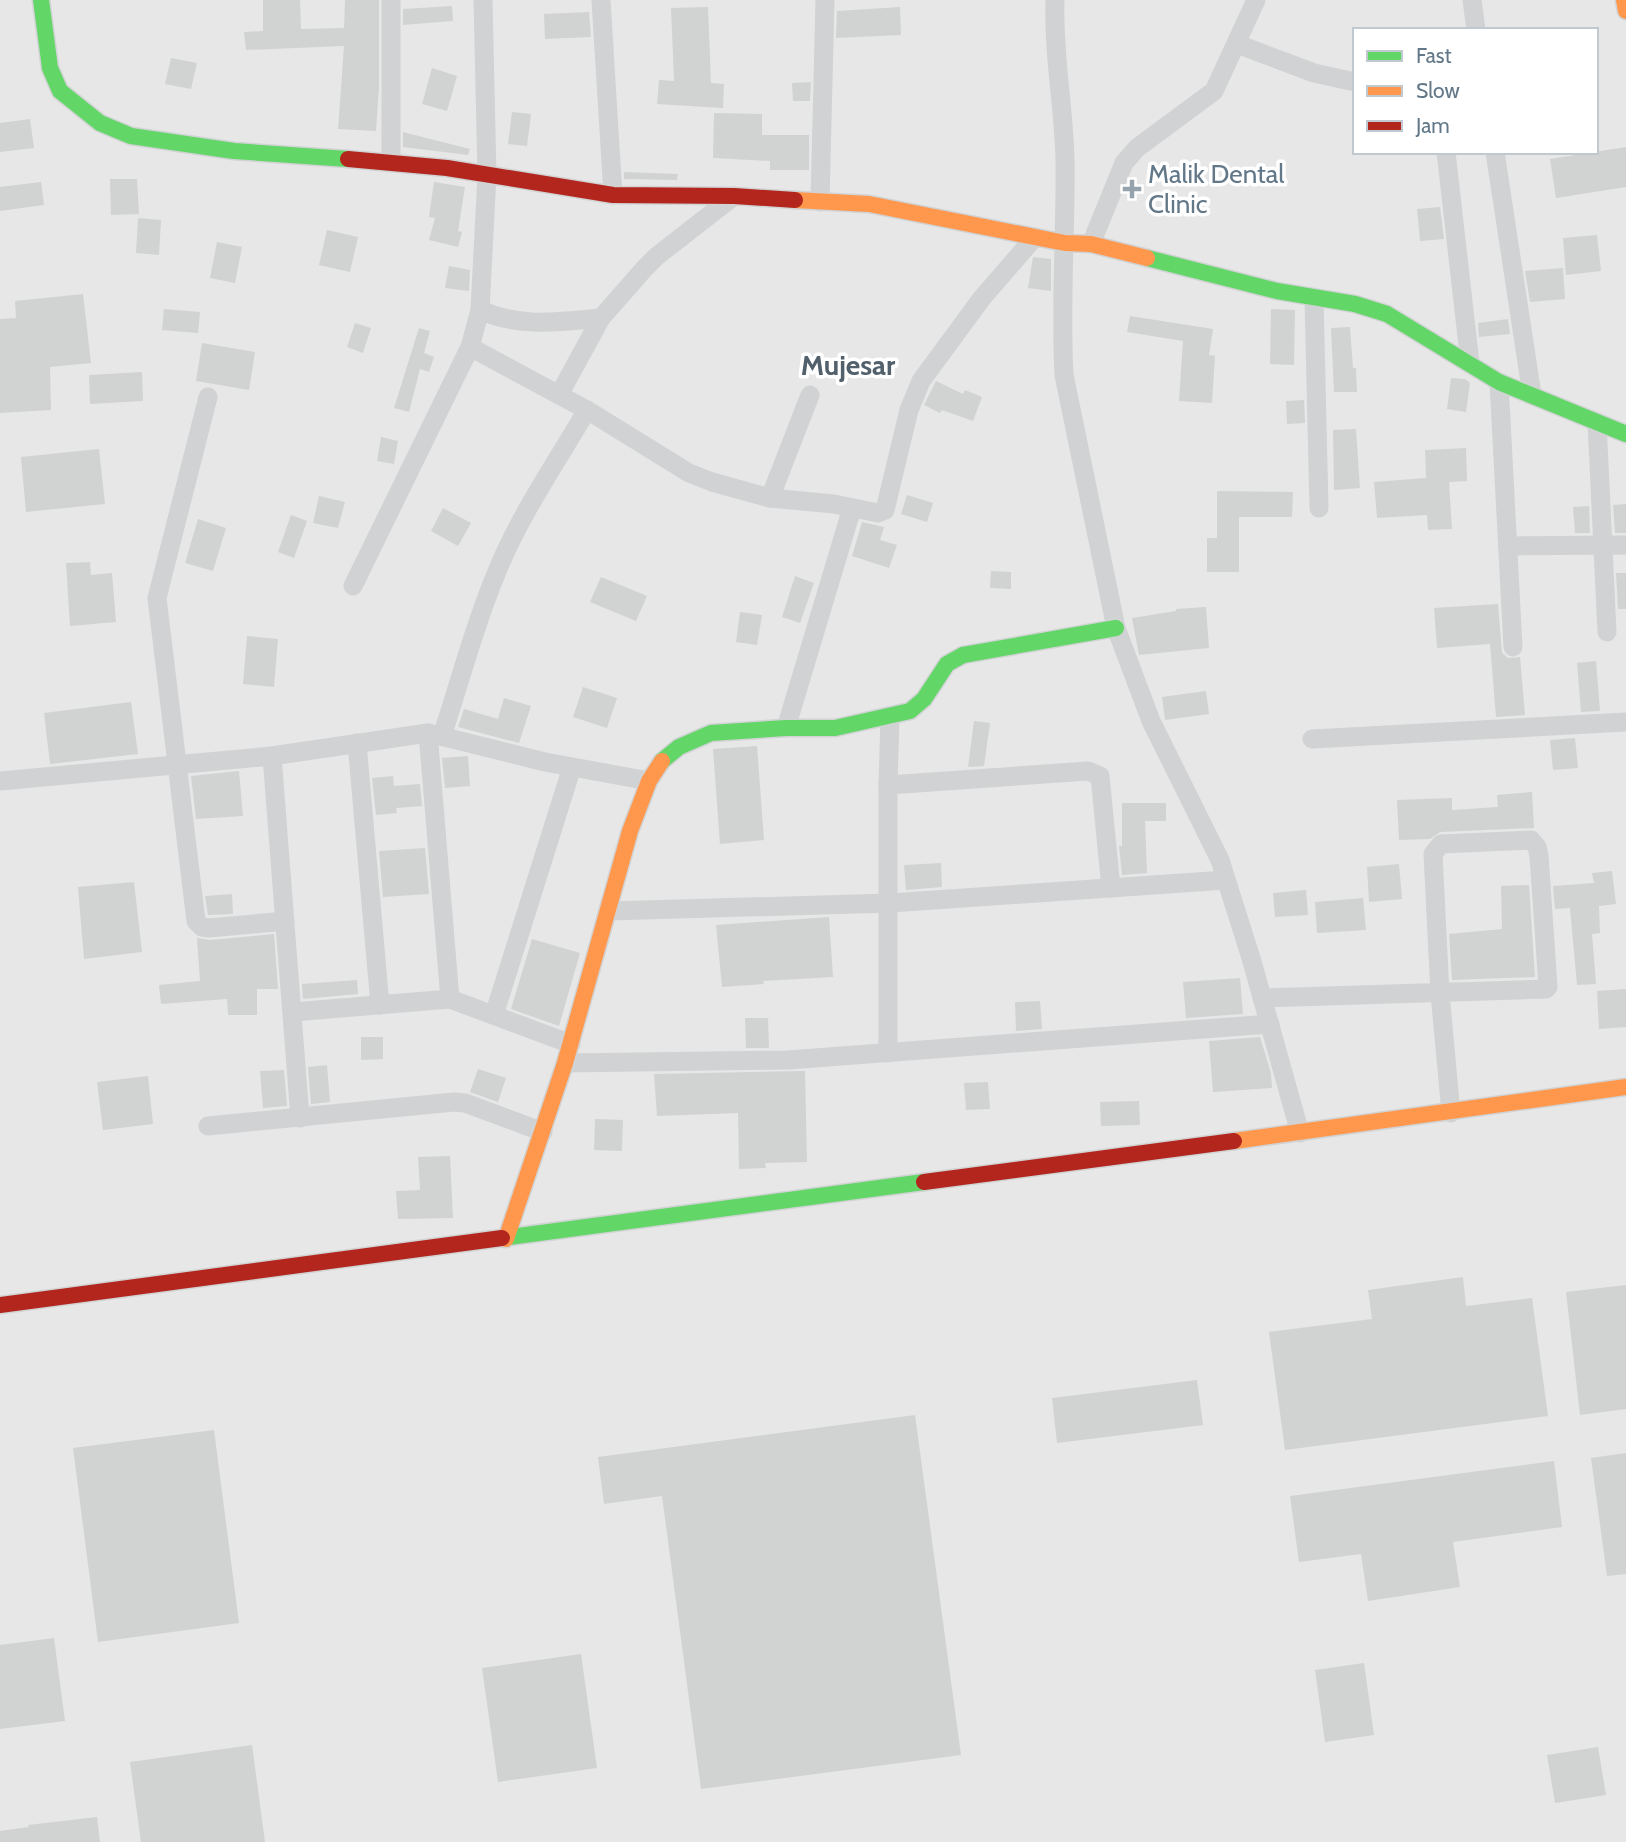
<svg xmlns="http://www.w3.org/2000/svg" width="1626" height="1842" viewBox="0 0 1626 1842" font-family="Cabin,sans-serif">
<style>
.built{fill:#e6e7e6;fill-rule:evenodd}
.building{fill:#d1d3d3}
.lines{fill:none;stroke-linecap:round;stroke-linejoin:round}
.fast-casing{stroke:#d1d3d4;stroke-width:19}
.slow-casing{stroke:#d1d3d4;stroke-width:19}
.jam-casing{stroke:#d1d3d4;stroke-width:19}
.street{stroke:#d1d2d3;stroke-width:19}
.fast{stroke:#63d668;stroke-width:16}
.slow{stroke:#ff974d;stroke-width:16}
.jam{stroke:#b3261e;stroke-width:16}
.poi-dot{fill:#96a3ad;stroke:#fff;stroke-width:2.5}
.labels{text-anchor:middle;stroke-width:7;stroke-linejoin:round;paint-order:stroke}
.poi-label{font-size:26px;fill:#627787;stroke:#fff;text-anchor:start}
.neighbourhood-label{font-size:28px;font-weight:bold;fill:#51606b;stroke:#fff}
</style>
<rect width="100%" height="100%" fill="#f6f6f4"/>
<path class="built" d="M 0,0 L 1626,0 L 1626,1842 L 0,1842 ZM 1355,30 L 1596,30 L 1596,152 L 1355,152 Z"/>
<g class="building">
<path d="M 263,0 L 300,0 L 301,29 L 344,28 L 345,0 L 379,0 L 379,87 L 376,131 L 338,129 L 344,46 L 246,50 L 244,32 L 263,31 Z"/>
<path d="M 452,6 L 453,21 L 403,25 L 403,9 Z"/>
<path d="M 708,7 L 711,83 L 724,84 L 723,108 L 657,104 L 659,80 L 674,81 L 671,8 Z"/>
<path d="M 900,7 L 901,35 L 836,38 L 837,11 Z"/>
<path d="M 589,12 L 591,37 L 545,39 L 544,14 Z"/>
<path d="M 171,58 L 197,63 L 191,89 L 165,84 Z"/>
<path d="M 432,68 L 457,76 L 447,111 L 422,104 Z"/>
<path d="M 811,82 L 810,101 L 793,101 L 792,83 Z"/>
<path d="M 512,112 L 531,114 L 527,146 L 508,144 Z"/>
<path d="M 714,113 L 762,114 L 762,135 L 809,135 L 809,170 L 770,170 L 770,161 L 713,158 Z"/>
<path d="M 30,119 L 34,148 L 0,152 L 0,123 Z"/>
<path d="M 403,132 L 470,149 L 468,155 L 403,147 Z"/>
<path d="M 1626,147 L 1626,187 L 1556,198 L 1550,159 Z"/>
<path d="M 624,172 L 678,174 L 677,180 L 624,179 Z"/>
<path d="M 110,179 L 137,179 L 139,214 L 111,215 Z"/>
<path d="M 41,182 L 44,205 L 0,211 L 0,187 Z"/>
<path d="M 434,182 L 465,187 L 458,231 L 462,232 L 458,247 L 429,240 L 435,218 L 429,217 Z"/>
<path d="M 1440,207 L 1444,239 L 1420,241 L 1417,209 Z"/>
<path d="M 138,218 L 161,220 L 159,255 L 136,253 Z"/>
<path d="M 327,230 L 358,237 L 350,272 L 319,265 Z"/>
<path d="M 1597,235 L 1601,271 L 1566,275 L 1563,238 Z"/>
<path d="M 217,242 L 242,247 L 235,283 L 210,278 Z"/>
<path d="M 1033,257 L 1051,259 L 1051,291 L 1028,288 Z"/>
<path d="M 449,266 L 470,270 L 469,291 L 445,288 Z"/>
<path d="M 1563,268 L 1565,299 L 1530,302 L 1525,271 Z"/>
<path d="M 83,294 L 91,363 L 50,367 L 51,410 L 0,413 L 0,319 L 16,318 L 15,301 Z"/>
<path d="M 164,309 L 200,312 L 198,333 L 162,330 Z"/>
<path d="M 1271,309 L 1295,310 L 1294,365 L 1270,364 Z"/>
<path d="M 1130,316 L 1213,329 L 1209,355 L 1215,356 L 1212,403 L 1179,401 L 1183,341 L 1127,332 Z"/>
<path d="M 1508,319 L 1510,334 L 1479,337 L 1478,323 Z"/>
<path d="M 355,323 L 371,328 L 363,353 L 347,347 Z"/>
<path d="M 1350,327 L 1353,368 L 1356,368 L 1357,392 L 1334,392 L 1331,328 Z"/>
<path d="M 419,328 L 430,331 L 424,353 L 434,357 L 429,372 L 420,369 L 409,412 L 394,408 Z"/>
<path d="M 202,343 L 255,352 L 249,390 L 196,381 Z"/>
<path d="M 142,372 L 143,401 L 90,404 L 89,375 Z"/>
<path d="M 1451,378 L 1465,379 L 1470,383 L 1466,412 L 1447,409 Z"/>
<path d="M 936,381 L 963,394 L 965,390 L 982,397 L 973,421 L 942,410 L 940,413 L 924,405 Z"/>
<path d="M 1304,400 L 1305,423 L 1287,424 L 1286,401 Z"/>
<path d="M 1356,429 L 1360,488 L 1334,490 L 1333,430 Z"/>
<path d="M 381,437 L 398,441 L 394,464 L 377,461 Z"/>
<path d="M 1466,448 L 1467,481 L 1449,482 L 1452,529 L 1428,530 L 1427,515 L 1377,518 L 1374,482 L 1426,478 L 1425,450 Z"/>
<path d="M 99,449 L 105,504 L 26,512 L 21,457 Z"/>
<path d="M 1217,491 L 1293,492 L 1292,517 L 1239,517 L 1239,572 L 1207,572 L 1207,538 L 1217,538 Z"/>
<path d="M 907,495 L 933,503 L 927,522 L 901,514 Z"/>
<path d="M 319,496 L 345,502 L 338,528 L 313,523 Z"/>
<path d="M 1626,504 L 1626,533 L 1615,533 L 1613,505 Z"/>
<path d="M 1589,506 L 1590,533 L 1575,533 L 1573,507 Z"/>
<path d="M 443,508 L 471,523 L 458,546 L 431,531 Z"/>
<path d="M 291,515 L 307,521 L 294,558 L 278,552 Z"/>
<path d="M 198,519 L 226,528 L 213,571 L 185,563 Z"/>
<path d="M 862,522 L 884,527 L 880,540 L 897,545 L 889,568 L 852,556 Z"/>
<path d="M 90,562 L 91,575 L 112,573 L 116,622 L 70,626 L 66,563 Z"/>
<path d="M 991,571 L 1011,572 L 1011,589 L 990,588 Z"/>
<path d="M 1616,573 L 1626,573 L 1626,609 L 1618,609 Z"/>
<path d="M 795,576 L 814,583 L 800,623 L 782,617 Z"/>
<path d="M 601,577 L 647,596 L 636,621 L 590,602 Z"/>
<path d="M 1498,604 L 1502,653 L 1508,658 L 1520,657 L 1525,715 L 1496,717 L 1490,644 L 1437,648 L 1434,608 Z"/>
<path d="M 1206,607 L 1209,648 L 1139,655 L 1132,618 L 1176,611 L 1176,609 Z"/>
<path d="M 740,612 L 762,615 L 757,645 L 736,642 Z"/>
<path d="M 247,636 L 278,639 L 274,687 L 243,684 Z"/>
<path d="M 1596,661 L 1600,711 L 1581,712 L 1577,663 Z"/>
<path d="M 583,687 L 617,698 L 607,728 L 573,717 Z"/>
<path d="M 1206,691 L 1209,714 L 1165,720 L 1162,697 Z"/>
<path d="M 504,698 L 531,706 L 519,743 L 458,727 L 464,709 L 498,719 Z"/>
<path d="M 131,702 L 138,754 L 50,764 L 44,713 Z"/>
<path d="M 974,721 L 990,723 L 984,766 L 968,767 Z"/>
<path d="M 1575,738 L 1578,768 L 1553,770 L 1550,740 Z"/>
<path d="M 757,746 L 764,840 L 720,844 L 713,749 Z"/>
<path d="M 468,756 L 470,786 L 445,788 L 442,758 Z"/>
<path d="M 239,771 L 243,816 L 196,819 L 191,776 Z"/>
<path d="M 393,776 L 394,786 L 420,784 L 422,806 L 396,808 L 397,813 L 376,815 L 372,778 Z"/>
<path d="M 1532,792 L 1534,828 L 1440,832 L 1430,839 L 1399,840 L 1397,800 L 1452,798 L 1452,810 L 1498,807 L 1497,795 Z"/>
<path d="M 1122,803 L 1166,803 L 1166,821 L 1145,821 L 1147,873 L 1122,875 L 1119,846 L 1122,846 Z"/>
<path d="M 425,848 L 429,894 L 383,897 L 379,851 Z"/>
<path d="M 941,863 L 942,887 L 906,890 L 904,865 Z"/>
<path d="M 1399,864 L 1402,899 L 1369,902 L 1367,867 Z"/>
<path d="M 1612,871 L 1616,904 L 1599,906 L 1600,933 L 1592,934 L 1596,984 L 1577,985 L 1570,908 L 1555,909 L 1553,886 L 1594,883 L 1592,873 Z"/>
<path d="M 134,882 L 142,952 L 84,959 L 78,887 Z"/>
<path d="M 1529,885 L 1535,977 L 1452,980 L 1449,934 L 1502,929 L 1501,886 Z"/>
<path d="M 1306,890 L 1308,915 L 1275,917 L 1273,893 Z"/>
<path d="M 232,894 L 233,914 L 208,915 L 205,896 Z"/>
<path d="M 1363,898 L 1366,930 L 1317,933 L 1315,902 Z"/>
<path d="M 829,917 L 833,977 L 763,981 L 764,984 L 722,987 L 716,925 Z"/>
<path d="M 274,934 L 278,989 L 257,989 L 257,1015 L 228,1015 L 227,999 L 161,1004 L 159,985 L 200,981 L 197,938 L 210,940 Z"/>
<path d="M 532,939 L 580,953 L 559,1026 L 511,1009 Z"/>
<path d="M 1240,978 L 1243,1014 L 1186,1018 L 1183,982 Z"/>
<path d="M 357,980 L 358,994 L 303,999 L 302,984 Z"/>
<path d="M 1626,989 L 1626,1027 L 1599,1029 L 1597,991 Z"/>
<path d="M 1040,1001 L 1042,1029 L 1016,1031 L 1015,1002 Z"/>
<path d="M 745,1018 L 768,1018 L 769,1048 L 746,1048 Z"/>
<path d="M 361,1037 L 383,1037 L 383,1059 L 361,1060 Z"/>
<path d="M 1260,1037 L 1271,1073 L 1272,1088 L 1213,1092 L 1209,1041 Z"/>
<path d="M 327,1065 L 330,1102 L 311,1104 L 308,1067 Z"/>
<path d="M 478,1069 L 506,1078 L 498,1102 L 470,1092 Z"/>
<path d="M 284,1070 L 287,1106 L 263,1108 L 260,1071 Z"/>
<path d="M 805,1071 L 807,1162 L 765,1163 L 766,1168 L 739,1169 L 738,1113 L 657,1116 L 654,1074 Z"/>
<path d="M 148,1076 L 153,1124 L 103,1130 L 97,1082 Z"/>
<path d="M 988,1082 L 990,1109 L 966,1110 L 964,1083 Z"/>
<path d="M 1139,1101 L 1140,1125 L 1101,1126 L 1100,1102 Z"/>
<path d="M 595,1119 L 623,1120 L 622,1151 L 594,1150 Z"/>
<path d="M 450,1156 L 453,1218 L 398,1219 L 396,1191 L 420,1190 L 418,1157 Z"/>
<path d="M 1463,1277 L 1466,1306 L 1532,1298 L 1548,1416 L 1285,1450 L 1269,1332 L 1372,1319 L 1368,1290 Z"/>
<path d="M 1626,1285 L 1626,1409 L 1580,1415 L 1566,1292 Z"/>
<path d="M 1197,1380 L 1203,1425 L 1057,1443 L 1052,1398 Z"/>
<path d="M 915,1415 L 961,1755 L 701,1789 L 662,1496 L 604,1504 L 598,1457 Z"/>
<path d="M 214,1430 L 239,1623 L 98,1642 L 73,1448 Z"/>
<path d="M 1626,1453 L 1626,1574 L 1607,1576 L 1591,1458 Z"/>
<path d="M 1554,1461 L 1562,1527 L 1453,1542 L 1460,1587 L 1368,1601 L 1361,1554 L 1299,1562 L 1290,1496 Z"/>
<path d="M 54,1638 L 65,1721 L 0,1729 L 0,1645 Z"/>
<path d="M 581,1654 L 597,1768 L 498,1782 L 482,1668 Z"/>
<path d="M 1364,1663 L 1374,1735 L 1325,1742 L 1315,1670 Z"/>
<path d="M 252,1745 L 265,1842 L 141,1842 L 130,1762 Z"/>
<path d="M 1598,1747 L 1606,1795 L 1555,1803 L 1547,1755 Z"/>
<path d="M 97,1817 L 100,1842 L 0,1842 L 0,1831 L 29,1827 L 28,1825 Z"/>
</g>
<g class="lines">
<defs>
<g id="fast">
<path d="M 41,0 L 50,68 L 60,91 L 100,123 L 131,136 L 234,151 L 348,159"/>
<path d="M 1147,258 L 1277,291 L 1355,304 L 1387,314 L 1499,382 L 1626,434"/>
<path d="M 662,761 L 679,747 L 711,733 L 786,728 L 835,728 L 910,711 L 924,699 L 947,664 L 963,655 L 1116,628"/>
<path d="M 502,1238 L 924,1182"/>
</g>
<g id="slow">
<path d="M 1624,0 L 1626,11"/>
<path d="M 795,200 L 869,204 L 1065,243 L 1091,244 L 1147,258"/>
<path d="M 1234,1141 L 1626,1087"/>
<path d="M 506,1239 L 565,1063 L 630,831 L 649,781 L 662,761"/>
</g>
<g id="jam">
<path d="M 348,159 L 447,168 L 613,195 L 734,196 L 795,200"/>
<path d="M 924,1182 L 1234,1141"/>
<path d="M 0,1305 L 502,1238"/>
</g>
</defs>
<use href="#fast" class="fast-casing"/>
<use href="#slow" class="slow-casing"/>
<use href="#jam" class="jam-casing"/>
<g class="street">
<path d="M 601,0 L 613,195"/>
<path d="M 1055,0 C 1053,54 1064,107 1065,161 C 1066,232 1060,304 1064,375 L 1116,628 L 1151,721 L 1220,860 L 1251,958 L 1300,1133"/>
<path d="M 1472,0 L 1476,30"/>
<path d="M 1237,44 L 1314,73 L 1355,82"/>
<path d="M 1446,152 L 1470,363"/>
<path d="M 1495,152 L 1532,395"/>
<path d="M 391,162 L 391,0"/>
<path d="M 820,202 L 825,0"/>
<path d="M 1091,244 L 1124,163 L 1137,148 L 1214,91 L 1256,0"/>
<path d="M 1314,298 L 1319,508"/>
<path d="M 480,310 C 519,328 559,322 601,318"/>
<path d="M 470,347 L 587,410 L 689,473 L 712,482 L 770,498 L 834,504 L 878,513 L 885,510 L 909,410 L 921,381 L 982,298 L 1035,237"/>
<path d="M 1499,382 L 1513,647"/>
<path d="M 559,395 L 601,318 L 644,269 L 657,256 L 734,196"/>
<path d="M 208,397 L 157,598 L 196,921 L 202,927 L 209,928 L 285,921"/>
<path d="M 1597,422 L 1607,632"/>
<path d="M 770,498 L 810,395"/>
<path d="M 1508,546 L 1626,545"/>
<path d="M 353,586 L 470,347 L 480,310 L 487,175 L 483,0"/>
<path d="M 786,728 L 852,508"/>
<path d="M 442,736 C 460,682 474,626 496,574 C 519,516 556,463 587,410"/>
<path d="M 1312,739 L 1626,722"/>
<path d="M 357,743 L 380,1005"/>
<path d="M 272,756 L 300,1118"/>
<path d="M 0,781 L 272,756 L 428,733"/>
<path d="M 888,785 L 1088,771 L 1100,776 L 1111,888"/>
<path d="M 609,911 L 890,903 L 1226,880"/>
<path d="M 1262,998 L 1546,989 L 1548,987 L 1539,856 L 1537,847 L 1531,840 L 1441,844 L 1433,854 L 1440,994 L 1451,1113"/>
<path d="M 450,999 L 428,733 L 545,762 L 649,781"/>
<path d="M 293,1012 L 450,999 L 571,1044"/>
<path d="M 494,1015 L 572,767"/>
<path d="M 888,1053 L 888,785 L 890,717"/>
<path d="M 565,1063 L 788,1060 L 1270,1024"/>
<path d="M 208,1126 L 454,1102 L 465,1103 L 543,1132"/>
</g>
<use href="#fast" class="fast"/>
<use href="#slow" class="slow"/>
<use href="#jam" class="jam"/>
</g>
<path class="poi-dot" d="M1128.5 178.5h7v7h7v7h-7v7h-7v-7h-7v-7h7z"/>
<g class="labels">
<g class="poi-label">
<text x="1148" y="183">Malik Dental<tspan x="1148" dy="30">Clinic</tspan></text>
</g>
<g class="neighbourhood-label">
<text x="848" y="375">Mujesar</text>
</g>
</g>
<rect x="1353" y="28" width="245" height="126" fill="#ffffff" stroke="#c0c9cf" stroke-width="2"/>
<rect x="1367" y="51" width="35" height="10" fill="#63d668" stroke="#c0c9cf" stroke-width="2"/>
<text x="1416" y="63" font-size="21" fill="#627787">Fast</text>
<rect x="1367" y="86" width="35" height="10" fill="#ff974d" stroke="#c0c9cf" stroke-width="2"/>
<text x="1416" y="98" font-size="21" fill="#627787">Slow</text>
<rect x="1367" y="121" width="35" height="10" fill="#b3261e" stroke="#c0c9cf" stroke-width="2"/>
<text x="1416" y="133" font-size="21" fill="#627787">Jam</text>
</svg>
